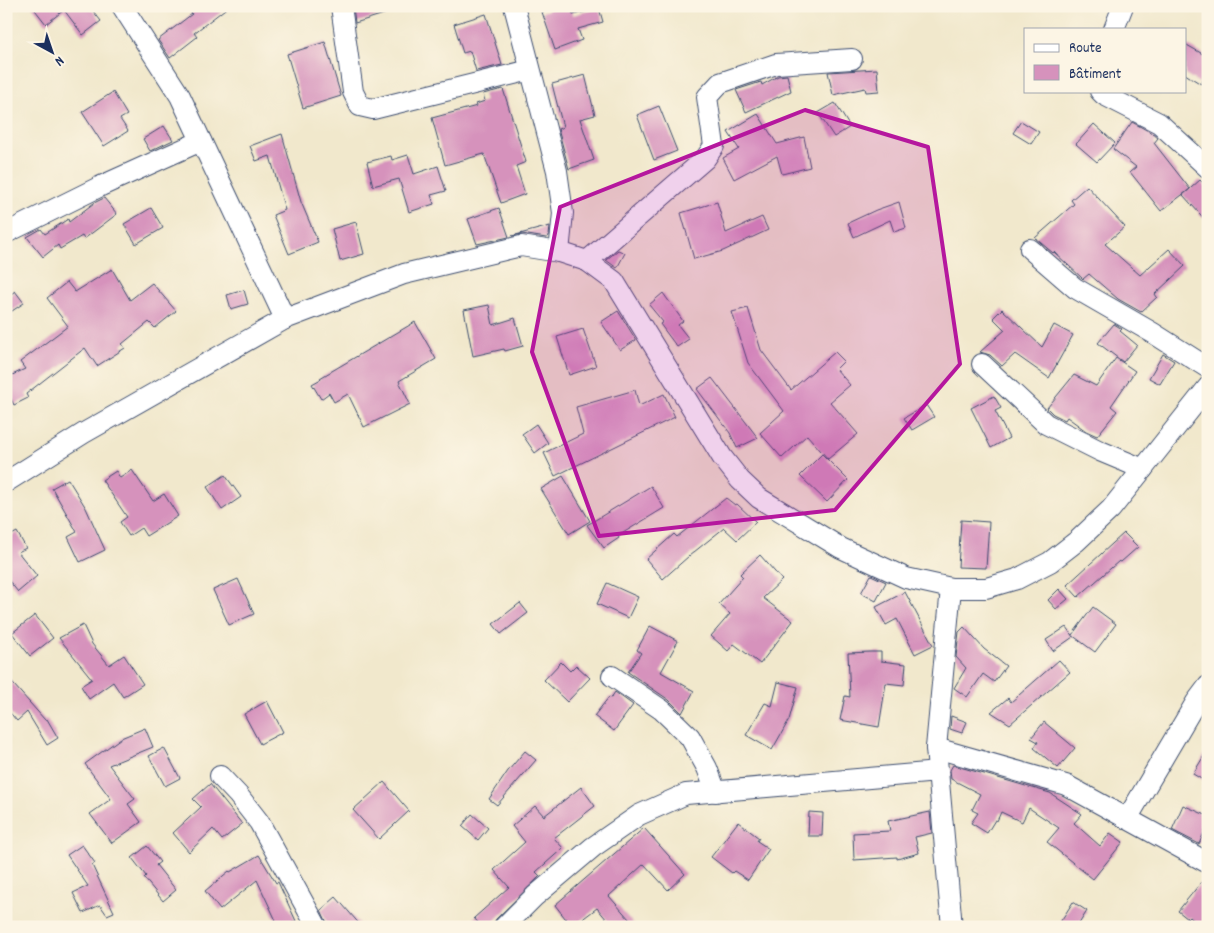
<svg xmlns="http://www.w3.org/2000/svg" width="1214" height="933" viewBox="0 0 1214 933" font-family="Dekko,sans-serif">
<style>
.building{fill:#d692bc}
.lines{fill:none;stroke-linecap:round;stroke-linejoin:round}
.minor-casing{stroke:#3b4b6e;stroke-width:22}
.minor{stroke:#fff;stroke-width:20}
.marked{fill:#b5179e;fill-opacity:0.2;stroke:#b5179e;stroke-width:4;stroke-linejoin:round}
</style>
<rect width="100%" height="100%" fill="#fcf5e5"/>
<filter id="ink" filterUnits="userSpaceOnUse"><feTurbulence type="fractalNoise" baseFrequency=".02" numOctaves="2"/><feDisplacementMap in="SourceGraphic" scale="10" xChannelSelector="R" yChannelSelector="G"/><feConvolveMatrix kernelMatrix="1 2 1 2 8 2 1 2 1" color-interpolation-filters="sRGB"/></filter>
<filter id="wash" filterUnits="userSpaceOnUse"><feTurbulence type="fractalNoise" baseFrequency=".0096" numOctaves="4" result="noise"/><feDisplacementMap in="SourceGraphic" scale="20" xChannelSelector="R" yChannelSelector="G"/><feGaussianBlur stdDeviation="1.12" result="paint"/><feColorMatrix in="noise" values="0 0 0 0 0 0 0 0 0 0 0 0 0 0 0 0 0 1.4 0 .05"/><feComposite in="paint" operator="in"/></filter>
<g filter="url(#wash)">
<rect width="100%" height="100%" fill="#f1e8cc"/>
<g id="blocks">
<g class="building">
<path d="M 32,6 L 89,6 L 101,21 L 83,35 L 64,10 L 46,24 Z"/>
<path d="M 186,6 L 229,6 L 194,33 L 197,37 L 170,58 L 158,40 L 192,14 Z"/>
<path d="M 353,6 L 400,6 L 400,9 L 355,23 Z"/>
<path d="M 560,6 L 570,6 L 573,15 L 599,8 L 603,22 L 578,29 L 582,40 L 555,50 L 542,12 Z"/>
<path d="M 486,14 L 502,65 L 476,71 L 470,51 L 463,53 L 454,24 Z"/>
<path d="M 325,42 L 341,96 L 303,108 L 287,54 Z"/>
<path d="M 1185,44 L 1208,57 L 1208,73 L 1201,84 L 1185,74 Z"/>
<path d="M 877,69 L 879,91 L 866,92 L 865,88 L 833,95 L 828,72 Z"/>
<path d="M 585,75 L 595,115 L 580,119 L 594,160 L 569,169 L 558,129 L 563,127 L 552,84 Z"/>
<path d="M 787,75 L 791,91 L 746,112 L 736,90 L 761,82 L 762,85 L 778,76 Z"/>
<path d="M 503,89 L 526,162 L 516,166 L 525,194 L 501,203 L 484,154 L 445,165 L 432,118 L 477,106 L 476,104 L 485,101 L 483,94 Z"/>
<path d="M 113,92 L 127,115 L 120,119 L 128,131 L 104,146 L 82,112 Z"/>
<path d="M 835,103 L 850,127 L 834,137 L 818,113 Z"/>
<path d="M 659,106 L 677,151 L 654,160 L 637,115 Z"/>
<path d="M 758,114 L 777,144 L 804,137 L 810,167 L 782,174 L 777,156 L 734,179 L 723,158 L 739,149 L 728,132 Z"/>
<path d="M 1021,121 L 1039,132 L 1031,144 L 1013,133 Z"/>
<path d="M 1132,122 L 1152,133 L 1158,138 L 1154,143 L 1190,189 L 1161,211 L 1130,172 L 1136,167 L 1113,149 Z"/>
<path d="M 1094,124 L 1115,143 L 1097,162 L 1076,144 Z"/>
<path d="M 164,126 L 173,140 L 150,151 L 143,139 Z"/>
<path d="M 282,134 L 301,202 L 318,242 L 289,254 L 273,215 L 285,210 L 270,156 L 256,161 L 250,146 Z"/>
<path d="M 408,155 L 414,174 L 438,166 L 446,191 L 431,195 L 434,204 L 409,212 L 399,179 L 373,186 L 367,162 L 391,156 L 392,160 Z"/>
<path d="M 1200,180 L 1208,188 L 1208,223 L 1183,195 Z"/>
<path d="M 1087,186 L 1125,227 L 1105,244 L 1140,275 L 1169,249 L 1185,266 L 1155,294 L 1157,297 L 1141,312 L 1118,299 L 1089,274 L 1083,279 L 1082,278 L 1054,252 L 1053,253 L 1035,238 L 1074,204 L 1071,200 Z"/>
<path d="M 104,198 L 117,214 L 84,239 L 82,236 L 60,249 L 58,245 L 43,257 L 27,237 L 41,229 L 45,234 L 68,219 L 69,222 L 94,203 Z"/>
<path d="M 717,202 L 726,233 L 762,217 L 768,230 L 723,251 L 694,259 L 681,213 Z"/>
<path d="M 899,202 L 906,228 L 894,232 L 890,220 L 854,237 L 848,223 L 876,210 Z"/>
<path d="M 151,208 L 163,228 L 136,244 L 124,224 Z"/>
<path d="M 499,208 L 509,237 L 477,244 L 468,219 Z"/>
<path d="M 356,222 L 364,254 L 340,261 L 332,229 Z"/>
<path d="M 550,226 L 549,236 L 546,238 L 522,234 L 512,236 Z"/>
<path d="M 618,250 L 625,253 L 617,268 L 606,260 Z"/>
<path d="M 112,269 L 130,300 L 152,283 L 176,311 L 155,328 L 149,322 L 122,344 L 125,348 L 97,366 L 85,348 L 26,394 L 28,398 L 14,405 L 6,389 L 6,378 L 25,369 L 20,362 L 68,326 L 47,298 L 67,282 L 75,292 Z"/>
<path d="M 244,290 L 248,304 L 231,309 L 227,295 Z"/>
<path d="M 15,291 L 24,303 L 6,315 L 6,298 Z"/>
<path d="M 663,293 L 683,321 L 678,325 L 689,339 L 677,347 L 660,324 L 663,322 L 649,305 Z"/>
<path d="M 489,305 L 493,325 L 515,318 L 523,346 L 505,351 L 504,349 L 473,356 L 464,310 Z"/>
<path d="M 748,308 L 761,350 L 791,390 L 835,352 L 844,361 L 836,369 L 850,385 L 830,402 L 858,434 L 828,459 L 807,435 L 782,458 L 760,433 L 784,411 L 748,363 L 732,312 Z"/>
<path d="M 1002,309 L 1042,347 L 1054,325 L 1073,335 L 1049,378 L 1015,354 L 1002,366 L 990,355 L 980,352 L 1005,330 L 993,318 Z"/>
<path d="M 618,311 L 636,340 L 620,350 L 601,322 Z"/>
<path d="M 415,322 L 436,359 L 399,381 L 410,404 L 364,427 L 348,394 L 334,402 L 329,393 L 321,399 L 312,384 L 321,379 L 320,378 Z"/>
<path d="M 1114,324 L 1122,329 L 1120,331 L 1137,345 L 1123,362 L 1098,343 Z"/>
<path d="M 583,329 L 596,366 L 569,375 L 557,337 Z"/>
<path d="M 1163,354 L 1174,361 L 1160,384 L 1149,378 Z"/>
<path d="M 1116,358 L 1135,371 L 1111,406 L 1117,411 L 1097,436 L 1086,431 L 1067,417 L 1065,420 L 1053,414 L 1047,408 L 1074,375 L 1096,386 Z"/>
<path d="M 712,378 L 758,438 L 737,448 L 730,433 L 697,389 Z"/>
<path d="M 635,390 L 639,406 L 664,394 L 675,417 L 555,476 L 544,453 L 583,434 L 576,407 Z"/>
<path d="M 994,396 L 1001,408 L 995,411 L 1009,438 L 991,448 L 971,408 Z"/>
<path d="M 926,405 L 934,417 L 912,430 L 904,418 Z"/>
<path d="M 536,424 L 548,443 L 535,453 L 522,434 Z"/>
<path d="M 822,454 L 848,480 L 827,502 L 800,476 Z"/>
<path d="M 132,470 L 153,501 L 164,494 L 178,516 L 146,536 L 141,528 L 129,536 L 120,522 L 127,517 L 102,480 L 116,471 L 120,478 Z"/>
<path d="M 225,475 L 241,497 L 222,510 L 207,487 Z"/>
<path d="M 563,476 L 590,521 L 569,534 L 541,489 Z"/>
<path d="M 68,479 L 86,508 L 105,550 L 80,562 L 68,537 L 77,532 L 52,488 Z"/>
<path d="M 651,486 L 664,508 L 618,536 L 619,538 L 604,548 L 587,525 Z"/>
<path d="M 726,498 L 735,505 L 737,504 L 756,522 L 737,540 L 724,528 L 689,556 L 663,579 L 646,559 L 674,534 L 677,537 Z"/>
<path d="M 961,520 L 989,522 L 986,568 L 958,567 Z"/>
<path d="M 17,532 L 26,548 L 18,552 L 37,576 L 18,592 L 6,577 L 6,538 Z"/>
<path d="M 1124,533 L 1138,547 L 1121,562 L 1119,561 L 1078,597 L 1067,585 Z"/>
<path d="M 760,555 L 782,580 L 763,598 L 793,621 L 760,664 L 734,644 L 728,651 L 711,636 L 730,614 L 719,604 L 743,577 L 740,574 Z"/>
<path d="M 871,575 L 886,582 L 876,601 L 861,593 Z"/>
<path d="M 238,579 L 254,614 L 229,625 L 213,590 Z"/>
<path d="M 607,583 L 638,597 L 628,618 L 597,604 Z"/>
<path d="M 1059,589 L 1068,599 L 1056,609 L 1048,600 Z"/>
<path d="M 905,592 L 933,645 L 915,654 L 897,619 L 886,625 L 876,607 Z"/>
<path d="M 520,603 L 528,613 L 501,634 L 493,624 Z"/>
<path d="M 1093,607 L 1116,624 L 1095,652 L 1072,635 Z"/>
<path d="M 35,615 L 53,638 L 30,656 L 12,633 Z"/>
<path d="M 83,625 L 92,644 L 109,665 L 124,655 L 143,684 L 123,697 L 113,682 L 89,699 L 81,686 L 92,679 L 59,638 Z"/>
<path d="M 650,626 L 678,641 L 661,672 L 694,691 L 682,713 L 669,700 L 628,672 L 641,653 L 637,650 Z"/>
<path d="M 964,627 L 984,649 L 1006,666 L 994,682 L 983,674 L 967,697 L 954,688 L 966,668 L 956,657 L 959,632 Z"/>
<path d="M 1066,627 L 1073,637 L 1053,651 L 1046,640 Z"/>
<path d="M 870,652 L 881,652 L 881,661 L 906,664 L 904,685 L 886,683 L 879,727 L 840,720 L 845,696 L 850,697 L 848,653 Z"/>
<path d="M 1059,660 L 1070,672 L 1010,724 L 991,712 L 1008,698 L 1011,702 Z"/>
<path d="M 561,662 L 570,671 L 576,665 L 590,678 L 567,702 L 544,680 Z"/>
<path d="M 6,676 L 45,720 L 47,719 L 58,738 L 47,745 L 27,712 L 17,721 L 6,708 Z"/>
<path d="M 778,682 L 798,687 L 789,720 L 772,750 L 746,735 L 765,703 L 772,706 Z"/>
<path d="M 615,692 L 633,705 L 614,731 L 594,716 L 609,697 L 611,698 Z"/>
<path d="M 267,701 L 283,732 L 260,744 L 244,714 Z"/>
<path d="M 951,716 L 967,722 L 962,733 L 950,729 Z"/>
<path d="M 1044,722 L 1075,748 L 1058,768 L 1034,748 L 1038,742 L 1031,738 Z"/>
<path d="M 145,728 L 153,747 L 109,765 L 135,799 L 128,804 L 141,822 L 112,843 L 90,814 L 111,799 L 85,764 L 121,738 Z"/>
<path d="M 164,748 L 180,778 L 165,786 L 149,756 Z"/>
<path d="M 1208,749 L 1208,783 L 1193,774 Z"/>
<path d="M 525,751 L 536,760 L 497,805 L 489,799 L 508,771 Z"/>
<path d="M 953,765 L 1050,793 L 1082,814 L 1074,823 L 1100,846 L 1110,833 L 1123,842 L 1093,879 L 1047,842 L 1059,828 L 1029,808 L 1022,822 L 1001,812 L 997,821 L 995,820 L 987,833 L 971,823 L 978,813 L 972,810 L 980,794 L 951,779 L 950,770 Z"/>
<path d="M 384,782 L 409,811 L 379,839 L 353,810 Z"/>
<path d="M 210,784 L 242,824 L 222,840 L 213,829 L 189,852 L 173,833 L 201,807 L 193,799 Z"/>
<path d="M 581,787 L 595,806 L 554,838 L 563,848 L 536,872 L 540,876 L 496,919 L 492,927 L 482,927 L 474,918 L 509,887 L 494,870 L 525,842 L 512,826 L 535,806 L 544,816 Z"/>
<path d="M 1183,805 L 1208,816 L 1208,824 L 1199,844 L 1172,830 Z"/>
<path d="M 809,812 L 823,813 L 822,836 L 808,836 Z"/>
<path d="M 930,812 L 932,833 L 915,837 L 919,853 L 897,859 L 897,857 L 854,860 L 853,833 L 890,831 L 888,821 Z"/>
<path d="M 472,814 L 488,828 L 478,840 L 462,826 Z"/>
<path d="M 738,822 L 759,838 L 757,841 L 769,849 L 748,880 L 734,871 L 732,873 L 711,857 Z"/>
<path d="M 644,828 L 685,874 L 668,890 L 644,864 L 609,896 L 636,927 L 613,927 L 597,908 L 572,927 L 555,905 Z"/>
<path d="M 82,845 L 95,863 L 92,865 L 114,912 L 107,915 L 100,905 L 83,913 L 73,893 L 88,886 L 67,855 Z"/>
<path d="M 147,846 L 160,862 L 156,865 L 176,890 L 163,901 L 144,878 L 146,876 L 132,858 Z"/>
<path d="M 259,855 L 276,883 L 278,882 L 296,921 L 285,927 L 279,927 L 257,880 L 220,910 L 205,891 L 229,871 L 230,872 Z"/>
<path d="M 1207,875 L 1208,927 L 1201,927 L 1190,917 L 1188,919 L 1178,911 Z"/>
<path d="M 336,897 L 362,927 L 329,927 L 321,910 Z"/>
<path d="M 1073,902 L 1087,911 L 1077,927 L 1057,927 Z"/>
</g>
</g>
</g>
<g filter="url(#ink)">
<use href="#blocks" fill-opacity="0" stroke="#3b4b6e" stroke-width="1"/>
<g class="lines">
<defs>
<g id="minor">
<path d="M 122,6 L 180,96 L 285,319"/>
<path d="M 341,6 L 353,92 L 360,106 L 373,109 L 530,70"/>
<path d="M 514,6 L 557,171 L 563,213 L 559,252"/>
<path d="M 1114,29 L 1123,6"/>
<path d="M 1100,91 L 1104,95 L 1159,123 L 1208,168"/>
<path d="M 6,233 L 101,186 L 201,141"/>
<path d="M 1030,249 L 1075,288 L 1153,333 L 1208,368"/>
<path d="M 587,261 L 705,159 L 714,146 L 707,97 L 720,83 L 776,64 L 852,59"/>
<path d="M 982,364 L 1046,424 L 1100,451 L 1143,469"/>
<path d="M 6,482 L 84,433 L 285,319 L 404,274 L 521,246 L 559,252 L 587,261 L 614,281 L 722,457 L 740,480 L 759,498 L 841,548 L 906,578 L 951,588 L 986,588 L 1017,579 L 1050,562 L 1077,541 L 1111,509 L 1208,387"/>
<path d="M 951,588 L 936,748 L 952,927"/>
<path d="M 612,676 L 662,710 L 690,737 L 707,768 L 716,792"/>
<path d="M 936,748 L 1066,785 L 1208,863"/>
<path d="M 220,776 L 238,795 L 259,822 L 317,927"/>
<path d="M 1127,819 L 1196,702 L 1208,686"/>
<path d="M 504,927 L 535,896 L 593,847 L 639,815 L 686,794 L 938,772"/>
</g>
</defs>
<use href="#minor" class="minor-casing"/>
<use href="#minor" class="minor"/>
</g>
</g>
<path class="marked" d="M 805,110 L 928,147 L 960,364 L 835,510 L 599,536 L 532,352 L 560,207 Z"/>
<rect width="1214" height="933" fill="none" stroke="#fcf5e5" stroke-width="25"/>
<rect x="1024" y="28" width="162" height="65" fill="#fcf5e5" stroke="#a2a6af"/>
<rect x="1034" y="44" width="25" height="8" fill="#ffffff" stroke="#a2a6af"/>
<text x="1069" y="52" font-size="15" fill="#1b2f5e">Route</text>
<rect x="1034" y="65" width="25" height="15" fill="#d692bc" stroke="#a2a6af"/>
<text x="1069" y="78" font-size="15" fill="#1b2f5e">Bâtiment</text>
<g transform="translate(52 52) rotate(140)" stroke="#fcf5e5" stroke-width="4" paint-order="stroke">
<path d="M0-4L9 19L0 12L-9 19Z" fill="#1b2f5e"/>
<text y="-8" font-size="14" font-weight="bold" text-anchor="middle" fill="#1b2f5e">N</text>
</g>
</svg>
